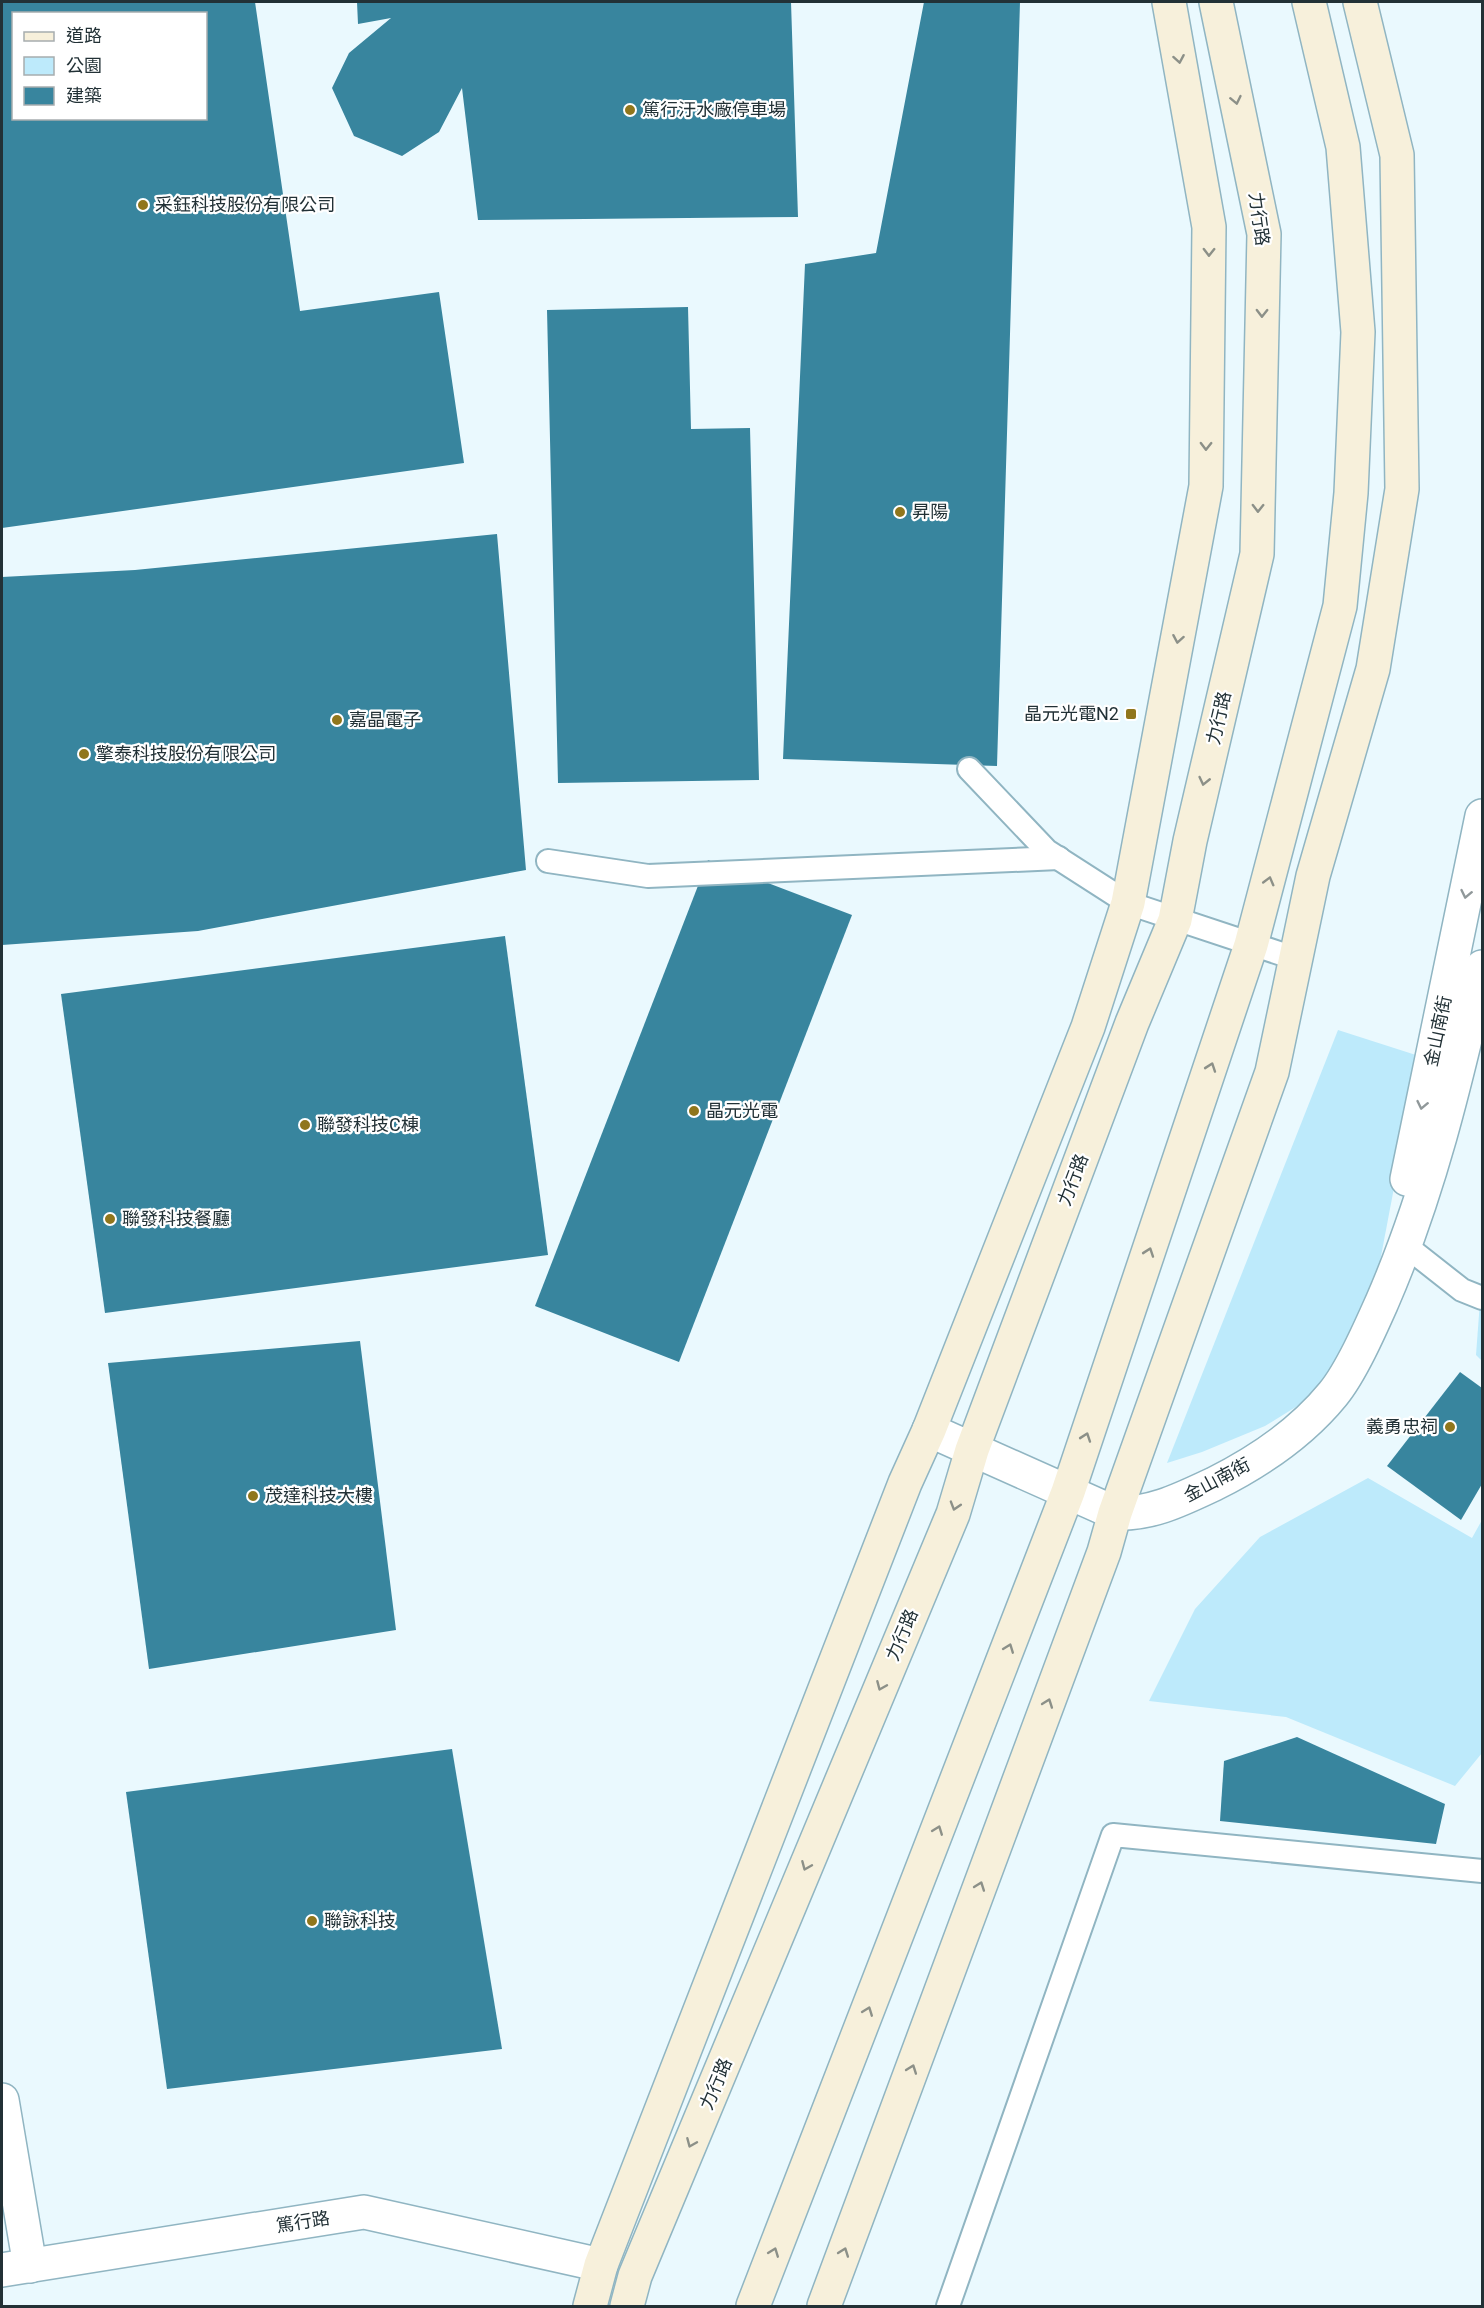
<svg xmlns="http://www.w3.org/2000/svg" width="1484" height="2308" viewBox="0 0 1484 2308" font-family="Roboto,'Noto Sans TC',sans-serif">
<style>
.green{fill:#bdeafb}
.building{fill:#38859e;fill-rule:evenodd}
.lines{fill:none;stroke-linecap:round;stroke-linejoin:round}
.lane-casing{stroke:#90b5c2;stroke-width:26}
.street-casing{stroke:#90b5c2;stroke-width:36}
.secondary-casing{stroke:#90b5c2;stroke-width:36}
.lane{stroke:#fff;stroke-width:22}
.street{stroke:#fff;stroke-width:33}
.secondary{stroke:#f7f0db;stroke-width:33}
.oneway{stroke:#8c9088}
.oneway2{stroke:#90989a}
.poi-dot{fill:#90761c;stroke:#fff;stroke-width:2}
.labels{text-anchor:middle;stroke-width:4.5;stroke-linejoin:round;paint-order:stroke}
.poi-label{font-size:18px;fill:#223136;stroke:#fff;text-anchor:start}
.street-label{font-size:18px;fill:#223136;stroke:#fff}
</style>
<rect width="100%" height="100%" fill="#eaf9fe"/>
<g class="green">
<path d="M 1338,1030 L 1419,1056 L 1378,1272 L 1320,1392 L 1265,1426 L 1202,1452 L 1167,1463 Z"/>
<path d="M 1481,1288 L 1482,1288 L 1482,1361 L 1476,1355 Z"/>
<path d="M 1368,1478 L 1472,1538 L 1482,1520 L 1482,1753 L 1455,1786 L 1286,1717 L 1149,1701 L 1195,1609 L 1260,1537 Z"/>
</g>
<g class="building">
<path d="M 2,2 L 255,2 L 300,311 L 439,292 L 464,463 L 2,528 ZM 14,14 L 206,14 L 206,118 L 14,118 Z"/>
<path d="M 357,2 L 791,2 L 798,217 L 478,220 L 462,88 L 439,132 L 402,156 L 354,136 L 332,88 L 349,53 L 391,18 L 358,24 Z"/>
<path d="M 924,2 L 1020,2 L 997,766 L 783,759 L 805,264 L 876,253 Z"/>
<path d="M 688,307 L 691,429 L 750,428 L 759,780 L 558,783 L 547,310 Z"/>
<path d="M 497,534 L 526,870 L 198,931 L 2,945 L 2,577 L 135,570 Z"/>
<path d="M 708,860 L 852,915 L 679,1362 L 535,1306 Z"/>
<path d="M 505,936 L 548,1255 L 105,1313 L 61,994 Z"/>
<path d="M 360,1341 L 396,1630 L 149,1669 L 108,1363 Z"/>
<path d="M 1460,1372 L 1482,1388 L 1482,1484 L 1461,1520 L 1387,1466 Z"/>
<path d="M 1297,1737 L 1445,1804 L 1436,1844 L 1220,1821 L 1224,1761 Z"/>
<path d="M 452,1749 L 502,2049 L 167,2089 L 126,1792 Z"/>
</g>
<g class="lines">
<defs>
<g id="lane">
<path d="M 969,769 L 1047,851 L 1128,903 L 1297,959"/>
<path d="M 548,861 L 648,876 L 1059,858"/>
<path d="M 1406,1246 L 1462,1290 L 1482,1298"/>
<path d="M 948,2306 L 1113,1835 L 1482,1871"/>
</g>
<g id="street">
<path d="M 1407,1179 L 1482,816"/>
<path d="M 929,1430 L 1115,1513 C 1151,1515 1182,1499 1214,1484 C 1258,1462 1302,1432 1333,1394 C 1351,1372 1370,1329 1382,1302 C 1429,1194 1456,1081 1482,967"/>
<path d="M 2,2100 L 30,2266"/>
<path d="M 2,2270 L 364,2212 L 601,2265"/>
</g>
<g id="secondary">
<path d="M 590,2306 L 601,2265 L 905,1483 L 929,1430 L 1088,1027 L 1128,903 L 1206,486 L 1209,227 L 1169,2"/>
<path d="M 627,2306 L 635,2276 L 953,1514 L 972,1450 L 1132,1023 L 1175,920 L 1190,841 L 1257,554 L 1264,234 L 1216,2"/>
<path d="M 753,2306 L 1068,1492 L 1251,945 L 1340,606 L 1351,493 L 1358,332 L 1343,147 L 1309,2"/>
<path d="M 824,2306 L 1104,1552 L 1115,1513 L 1272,1072 L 1313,876 L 1373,669 L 1402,489 L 1397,155 L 1360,2"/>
</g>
</defs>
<use href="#lane" class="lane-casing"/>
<use href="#street" class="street-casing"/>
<use href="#secondary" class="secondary-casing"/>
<use href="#lane" class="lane"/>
<use href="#street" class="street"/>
<use href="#secondary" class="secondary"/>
</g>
<defs><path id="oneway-chevron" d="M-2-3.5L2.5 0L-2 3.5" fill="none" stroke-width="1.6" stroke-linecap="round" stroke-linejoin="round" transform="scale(1.5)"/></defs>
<g class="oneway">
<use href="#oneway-chevron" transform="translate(1179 59) rotate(80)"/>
<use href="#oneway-chevron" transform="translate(1236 100) rotate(78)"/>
<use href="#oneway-chevron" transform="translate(1209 252) rotate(91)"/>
<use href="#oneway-chevron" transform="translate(1262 313) rotate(91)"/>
<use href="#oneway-chevron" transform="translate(1206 446) rotate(91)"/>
<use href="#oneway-chevron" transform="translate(1258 508) rotate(91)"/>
<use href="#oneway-chevron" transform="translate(1178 639) rotate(100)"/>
<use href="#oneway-chevron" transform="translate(1204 781) rotate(103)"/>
<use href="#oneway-chevron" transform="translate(1269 881) rotate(-75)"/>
<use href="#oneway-chevron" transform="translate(1211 1067) rotate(-71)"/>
<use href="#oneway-chevron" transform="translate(1149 1252) rotate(-71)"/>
<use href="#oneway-chevron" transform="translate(1086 1437) rotate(-71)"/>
<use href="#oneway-chevron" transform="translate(955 1506) rotate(107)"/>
<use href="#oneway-chevron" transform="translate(1009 1648) rotate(-69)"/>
<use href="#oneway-chevron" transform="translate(881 1686) rotate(113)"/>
<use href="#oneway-chevron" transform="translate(1048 1703) rotate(-70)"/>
<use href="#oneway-chevron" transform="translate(938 1830) rotate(-69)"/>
<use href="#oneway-chevron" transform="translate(806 1866) rotate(113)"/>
<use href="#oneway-chevron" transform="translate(980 1886) rotate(-70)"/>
<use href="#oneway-chevron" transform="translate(868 2011) rotate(-69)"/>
<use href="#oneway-chevron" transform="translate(912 2069) rotate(-70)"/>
<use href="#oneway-chevron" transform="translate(691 2143) rotate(113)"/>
<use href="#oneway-chevron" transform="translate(774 2252) rotate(-69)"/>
<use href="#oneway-chevron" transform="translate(844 2252) rotate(-70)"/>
</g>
<g class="oneway2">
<use href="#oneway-chevron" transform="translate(1466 894) rotate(102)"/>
<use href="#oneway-chevron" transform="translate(1422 1105) rotate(102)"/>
</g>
<g class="poi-dot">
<circle cx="630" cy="110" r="6"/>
<circle cx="143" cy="205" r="6"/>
<circle cx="900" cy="512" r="6"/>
<rect x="1125" y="708" width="12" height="12" rx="3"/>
<circle cx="337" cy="720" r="6"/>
<circle cx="84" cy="754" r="6"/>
<circle cx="694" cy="1111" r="6"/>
<circle cx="305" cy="1125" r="6"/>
<circle cx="110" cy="1219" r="6"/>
<circle cx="1450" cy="1427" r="6"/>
<circle cx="253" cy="1496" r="6"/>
<circle cx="312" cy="1921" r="6"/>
</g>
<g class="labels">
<g class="poi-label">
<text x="642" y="116">篤行汙水廠停車場</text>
<text x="155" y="211">采鈺科技股份有限公司</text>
<text x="912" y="518">昇陽</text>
<text x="1119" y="720" text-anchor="end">晶元光電N2</text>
<text x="349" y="726">嘉晶電子</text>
<text x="96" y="760">擎泰科技股份有限公司</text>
<text x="706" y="1117">晶元光電</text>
<text x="317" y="1131">聯發科技C棟</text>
<text x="122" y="1225">聯發科技餐廳</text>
<text x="1438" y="1433" text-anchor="end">義勇忠祠</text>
<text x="265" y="1502">茂達科技大樓</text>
<text x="324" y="1927">聯詠科技</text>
</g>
<g class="street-label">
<text transform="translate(1259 219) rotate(82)" y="6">力行路</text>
<text transform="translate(1219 718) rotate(-77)" y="6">力行路</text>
<text transform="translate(1438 1031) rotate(-78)" y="6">金山南街</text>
<text transform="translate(1073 1180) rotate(-69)" y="6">力行路</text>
<text transform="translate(1217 1480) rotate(-28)" y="6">金山南街</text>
<text transform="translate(902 1635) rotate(-67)" y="6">力行路</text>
<text transform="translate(716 2084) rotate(-67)" y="6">力行路</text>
<text transform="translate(303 2222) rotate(-9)" y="6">篤行路</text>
</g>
</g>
<rect width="1484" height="2308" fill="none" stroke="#223136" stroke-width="6"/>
<rect x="12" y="12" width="195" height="108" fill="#ffffff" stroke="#a7adaf" stroke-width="1.5"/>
<rect x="24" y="32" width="30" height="9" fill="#f7f0db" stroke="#a7adaf" stroke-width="1.5"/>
<text x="66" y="42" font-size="18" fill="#223136">道路</text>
<rect x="24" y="57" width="30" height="18" fill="#bdeafb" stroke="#a7adaf" stroke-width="1.5"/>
<text x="66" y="72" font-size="18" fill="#223136">公園</text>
<rect x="24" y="87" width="30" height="18" fill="#38859e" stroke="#a7adaf" stroke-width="1.5"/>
<text x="66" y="102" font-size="18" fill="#223136">建築</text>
</svg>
